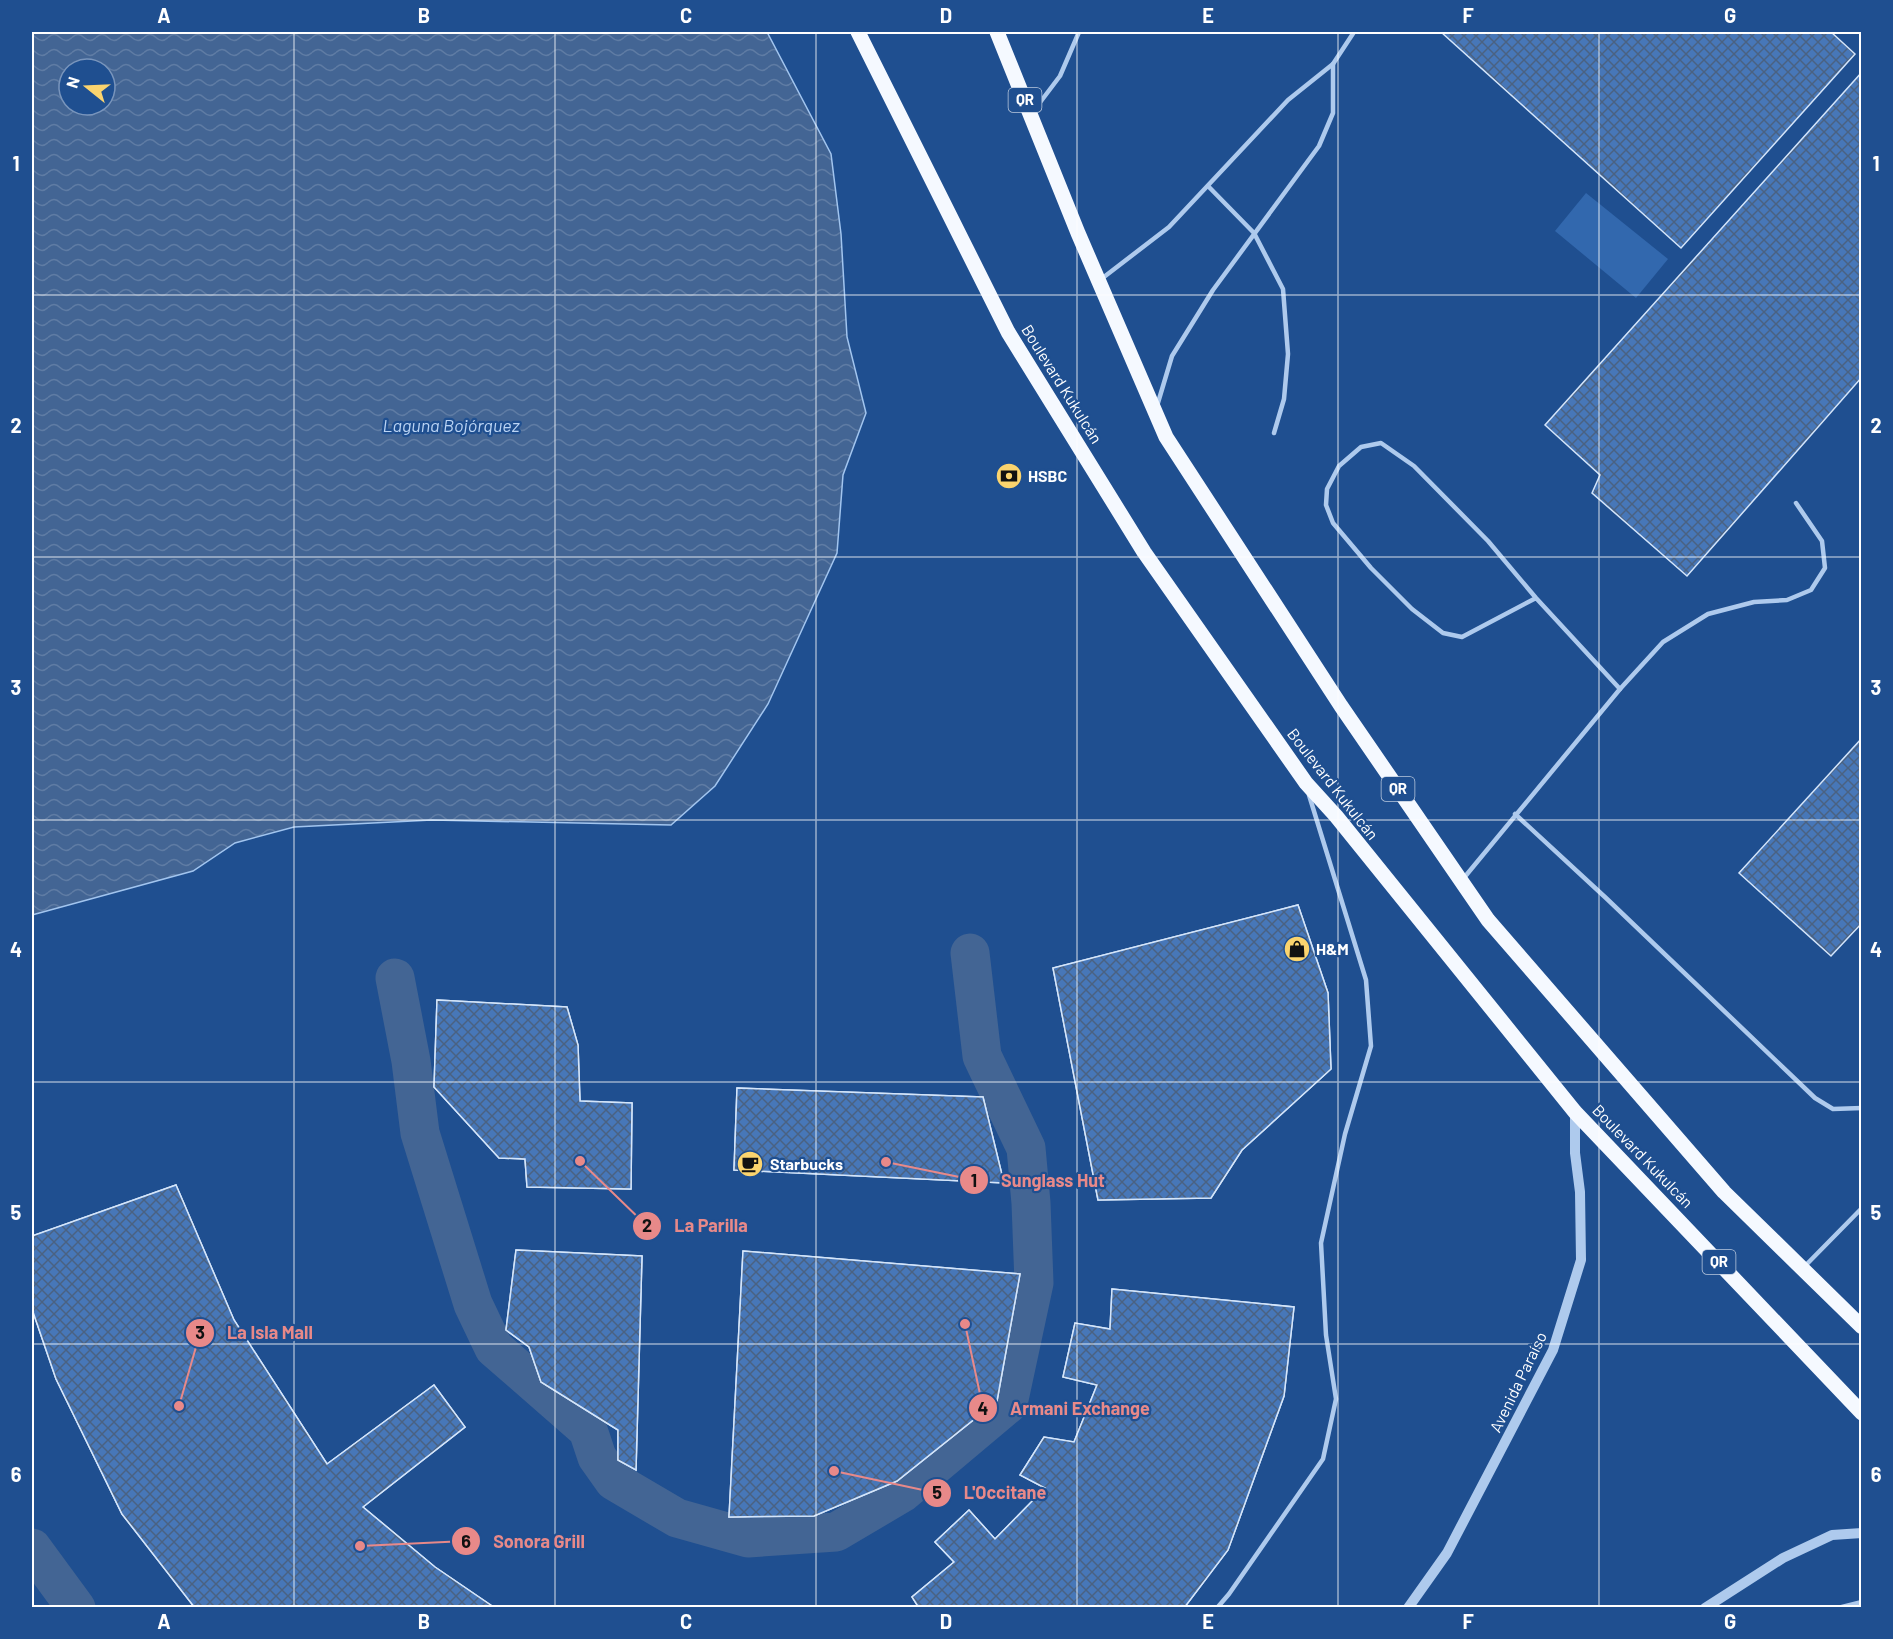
<svg xmlns="http://www.w3.org/2000/svg" width="1893" height="1639" viewBox="0 0 1893 1639" font-family="Barlow,sans-serif">
<style>
.pitch{fill:#3268ae}
.water{fill:url(#water-waves);stroke:#a2c5ef;stroke-width:1.5;fill-rule:evenodd}
.lines{fill:none;stroke-linecap:round;stroke-linejoin:round}
.canal{stroke:#436594;stroke-width:39}
.building{fill:url(#building-cross-hatch);stroke:#d4e5fa;stroke-width:1.5}
.service{stroke:#aecaed;stroke-width:4.5}
.tertiary{stroke:#aecaed;stroke-width:10}
.primary{stroke:#f5f9ff;stroke-width:15}
.grid{fill:none;stroke:#fff;stroke-width:1.5;stroke-opacity:0.55}
.labels{text-anchor:middle;stroke-width:4.5;stroke-linejoin:round;paint-order:stroke}
.shield{fill:#1f4f90;stroke:#bccade;stroke-width:1.5}
.shield-label{font-size:15px;font-weight:bold;fill:#fff}
.street-label{font-size:16px;fill:#fff;stroke:#1f4f90}
.poi-label{font-size:16px;font-weight:bold;fill:#fff;stroke:#1f4f90;text-anchor:start}
.water-label{font-size:18px;font-style:italic;fill:#bbd4f4;stroke:#1f4f90}
.leader{fill:none;stroke:#e88989;stroke-width:2}
.callout-dot{fill:#e88989;stroke:#1f4f90;stroke-width:2}
.mark-label{font-size:18px;text-anchor:middle;font-weight:bold;fill:#111}
.callout-label{font-size:18px;text-anchor:middle;font-weight:bold;fill:#e88989;stroke:#1f4f90;stroke-width:4.5;stroke-linejoin:round;paint-order:stroke}
.neatline{fill:none;stroke:#fff;stroke-width:2}
.grid-label{font-size:20px;text-anchor:middle;font-weight:bold;fill:#fff}
</style>
<defs>
<pattern id="water-waves" width="16" height="10" patternUnits="userSpaceOnUse" patternTransform="scale(1.5)"><rect width="16" height="10" fill="#436594"/><path d="M0 5q4-4 8 0t8 0" fill="none" stroke="#5f7ca4"/></pattern>
<pattern id="building-cross-hatch" width="8" height="8" patternUnits="userSpaceOnUse" patternTransform="scale(1.5)"><rect width="8" height="8" fill="#4777b8"/><path d="M0 0l8 8M0 8l8-8" fill="none" stroke="#4a6282"/></pattern>
</defs>
<rect width="100%" height="100%" fill="#1f4f90"/>
<path class="pitch" d="M 1586,193 L 1668,259 L 1636,298 L 1555,231 Z"/>
<path class="water" d="M 32,32 L 767,32 L 831,154 L 841,234 L 847,337 L 866,413 L 843,475 L 837,553 L 768,704 L 715,786 L 671,825 L 432,820 L 294,827 L 235,843 L 193,871 L 32,915 ZM 69,69 L 105,69 L 105,105 L 69,105 Z"/>
<g class="lines">
<g class="canal">
<path d="M 395,978 L 411,1061 L 420,1133 L 473,1304 L 494,1348 L 588,1430 L 597,1457 L 614,1481 L 677,1518 L 748,1538 L 836,1532 L 902,1493 L 1008,1404 L 1034,1283 L 1031,1203 L 1026,1148 L 982,1056 L 970,953"/>
<path d="M 32,1548 L 76,1608"/>
</g>
</g>
<g class="building">
<path d="M 1441,32 L 1831,32 L 1855,54 L 1681,248 Z"/>
<path d="M 1862,72 L 1862,377 L 1687,576 L 1592,493 L 1600,475 L 1545,425 Z"/>
<path d="M 1862,738 L 1862,923 L 1831,956 L 1739,873 Z"/>
<path d="M 1298,905 L 1328,993 L 1331,1069 L 1242,1150 L 1211,1198 L 1098,1200 L 1053,968 Z"/>
<path d="M 1298,905 L 1328,993 L 1331,1069 L 1242,1150 L 1211,1198 L 1098,1200 L 1053,968 Z"/>
<path d="M 437,1000 L 567,1007 L 578,1045 L 580,1101 L 632,1103 L 631,1189 L 527,1187 L 525,1159 L 499,1158 L 434,1087 Z"/>
<path d="M 437,1000 L 567,1007 L 578,1045 L 580,1101 L 632,1103 L 631,1189 L 527,1187 L 525,1159 L 499,1158 L 434,1087 Z"/>
<path d="M 737,1088 L 983,1097 L 1004,1183 L 734,1170 Z"/>
<path d="M 737,1088 L 983,1097 L 1004,1183 L 734,1170 Z"/>
<path d="M 176,1185 L 234,1320 L 327,1464 L 434,1385 L 465,1427 L 363,1507 L 435,1567 L 495,1608 L 195,1608 L 122,1514 L 56,1379 L 32,1309 L 32,1236 Z"/>
<path d="M 176,1185 L 234,1320 L 327,1464 L 434,1385 L 465,1427 L 363,1507 L 435,1567 L 495,1608 L 195,1608 L 122,1514 L 56,1379 L 32,1309 L 32,1236 Z"/>
<path d="M 516,1250 L 642,1256 L 636,1470 L 618,1460 L 618,1430 L 541,1382 L 529,1347 L 506,1330 Z"/>
<path d="M 516,1250 L 642,1256 L 636,1470 L 618,1460 L 618,1430 L 541,1382 L 529,1347 L 506,1330 Z"/>
<path d="M 743,1251 L 1020,1274 L 997,1401 L 897,1481 L 814,1516 L 729,1517 Z"/>
<path d="M 743,1251 L 1020,1274 L 997,1401 L 897,1481 L 814,1516 L 729,1517 Z"/>
<path d="M 1112,1289 L 1294,1307 L 1284,1396 L 1228,1550 L 1184,1608 L 919,1608 L 912,1597 L 954,1562 L 935,1542 L 969,1510 L 995,1539 L 1045,1488 L 1020,1475 L 1044,1437 L 1074,1442 L 1097,1385 L 1063,1377 L 1075,1323 L 1110,1329 Z"/>
<path d="M 1112,1289 L 1294,1307 L 1284,1396 L 1228,1550 L 1184,1608 L 919,1608 L 912,1597 L 954,1562 L 935,1542 L 969,1510 L 995,1539 L 1045,1488 L 1020,1475 L 1044,1437 L 1074,1442 L 1097,1385 L 1063,1377 L 1075,1323 L 1110,1329 Z"/>
</g>
<g class="lines">
<g class="service">
<path d="M 1032,113 L 1060,76 L 1079,32"/>
<path d="M 1208,186 L 1254,233 L 1283,289 L 1288,354 L 1284,399 L 1274,433"/>
<path d="M 1100,280 L 1169,227 L 1288,100 L 1333,64 L 1354,32"/>
<path d="M 1157,406 L 1172,356 L 1213,290 L 1319,146 L 1333,113 L 1333,64"/>
<path d="M 1536,598 L 1462,637 L 1443,633 L 1412,609 L 1371,568 L 1333,523 L 1326,505 L 1327,489 L 1339,466 L 1361,447 L 1381,443 L 1414,466 L 1488,541 L 1536,598 L 1620,689"/>
<path d="M 1515,814 L 1606,898 L 1815,1098 L 1833,1109 L 1862,1108"/>
<path d="M 1463,879 L 1620,689 L 1663,642 L 1708,614 L 1754,602 L 1787,600 L 1811,590 L 1825,568 L 1822,541 L 1796,503"/>
<path d="M 1804,1267 L 1862,1208"/>
<path d="M 1217,1608 L 1229,1594 L 1323,1459 L 1336,1399 L 1326,1335 L 1321,1243 L 1345,1134 L 1371,1046 L 1366,980 L 1309,795"/>
<path d="M 1838,1608 L 1862,1602"/>
</g>
<g class="tertiary">
<path d="M 1408,1608 L 1447,1553 L 1553,1350 L 1581,1260 L 1580,1192 L 1575,1153 L 1575,1112"/>
<path d="M 1705,1608 L 1783,1558 L 1832,1535 L 1862,1533"/>
</g>
<g class="primary">
<path d="M 858,32 L 1008,332 L 1144,552 L 1306,783 L 1336,816 L 1575,1112 L 1862,1413"/>
<path d="M 997,32 L 1078,233 L 1166,437 L 1341,706 L 1488,920 L 1724,1192 L 1862,1327"/>
</g>
</g>
<path class="grid" d="M 294,32 L 294,1608M 555,32 L 555,1608M 816,32 L 816,1608M 1077,32 L 1077,1608M 1338,32 L 1338,1608M 1599,32 L 1599,1608M 32,295 L 1862,295M 32,557 L 1862,557M 32,820 L 1862,820M 32,1082 L 1862,1082M 32,1344 L 1862,1344"/>
<defs>
<symbol id="bank-disc" viewBox="-11 -11 22 22"><circle r="9.5" fill="#fbd46e" stroke="#1f4f90"/><path d="M-6-4H6V4H-6ZM0-2.3a2.3 2.3 0 1 0 0 4.6a2.3 2.3 0 1 0 0-4.6Z" fill="#111"/></symbol>
<symbol id="shop-disc" viewBox="-11 -11 22 22"><circle r="9.5" fill="#fbd46e" stroke="#1f4f90"/><path d="M-5-2.5h2.3a2.7 3.5 0 0 1 5.4 0H5L5.5 6h-11ZM-1.5-2.5h3a1.5 2.3 0 0 0-3 0Z" fill="#111"/></symbol>
<symbol id="cafe-disc" viewBox="-11 -11 22 22"><circle r="9.5" fill="#fbd46e" stroke="#1f4f90"/><path d="M-5.5-4.5H6V0H3Q3 3.5 0 3.5H-2.5Q-5.5 3.5-5.5 0ZM3-3.2v2h1.7v-2ZM-6 4.5H4V6H-6Z" fill="#111"/></symbol>
</defs>
<g fill-rule="evenodd">
<use href="#bank-disc" x="994" y="461" width="30" height="30"/>
<use href="#shop-disc" x="1282" y="934" width="30" height="30"/>
<use href="#cafe-disc" x="735" y="1149" width="30" height="30"/>
</g>
<g class="labels">
<g class="shield">
<rect x="1008.5" y="88" width="33" height="24" rx="4.5"/>
<rect x="1381.5" y="777" width="33" height="24" rx="4.5"/>
<rect x="1702.5" y="1250" width="33" height="24" rx="4.5"/>
</g>
<g class="shield-label">
<text x="1025" y="105">QR</text>
<text x="1398" y="794">QR</text>
<text x="1719" y="1267">QR</text>
</g>
<g class="street-label">
<text transform="translate(1062 384) rotate(58)" y="6">Boulevard Kukulcán</text>
<text transform="translate(1333 784) rotate(52)" y="6">Boulevard Kukulcán</text>
<text transform="translate(1643 1156) rotate(46)" y="6">Boulevard Kukulcán</text>
<text transform="translate(1518 1382) rotate(-64)" y="6">Avenida Paraíso</text>
</g>
<g class="poi-label">
<text x="1028" y="482">HSBC</text>
<text x="1316" y="955">H&amp;M</text>
<text x="770" y="1170">Starbucks</text>
</g>
<g class="water-label">
<text x="451" y="432">Laguna Bojórquez</text>
</g>
</g>
<path class="leader" d="M886 1162L974 1180M580 1161L647 1226M179 1406L200 1333M965 1324L983 1408M834 1471L937 1493M360 1546L466 1541"/>
<g class="callout-dot">
<circle cx="886" cy="1162" r="6"/>
<circle cx="580" cy="1161" r="6"/>
<circle cx="179" cy="1406" r="6"/>
<circle cx="965" cy="1324" r="6"/>
<circle cx="834" cy="1471" r="6"/>
<circle cx="360" cy="1546" r="6"/>
<circle cx="974" cy="1180" r="15"/>
<circle cx="647" cy="1226" r="15"/>
<circle cx="200" cy="1333" r="15"/>
<circle cx="983" cy="1408" r="15"/>
<circle cx="937" cy="1493" r="15"/>
<circle cx="466" cy="1541" r="15"/>
</g>
<g class="mark-label">
<text x="974" y="1187">1</text>
<text x="647" y="1232">2</text>
<text x="200" y="1339">3</text>
<text x="983" y="1415">4</text>
<text x="937" y="1499">5</text>
<text x="466" y="1548">6</text>
</g>
<g class="callout-label">
<text x="1053" y="1187">Sunglass Hut</text>
<text x="711" y="1232">La Parilla</text>
<text x="270" y="1339">La Isla Mall</text>
<text x="1080" y="1415">Armani Exchange</text>
<text x="1005" y="1499">L'Occitane</text>
<text x="539" y="1548">Sonora Grill</text>
</g>
<rect width="1893" height="1639" fill="none" stroke="#1f4f90" stroke-width="66"/>
<g transform="translate(87 87) rotate(288)"><circle r="28" fill="#1f4f90" stroke="#7995bc" stroke-width="1.5"/>
<path d="M0-4.5L10 22L0 15L-10 22Z" fill="#fbd46e"/>
<text y="-9" font-size="16" font-weight="bold" text-anchor="middle" fill="#ffffff">N</text>
</g>
<rect x="33" y="33" width="1827" height="1573" class="neatline"/>
<g class="grid-label">
<text x="164" y="23">A</text>
<text x="424" y="23">B</text>
<text x="686" y="23">C</text>
<text x="946" y="23">D</text>
<text x="1208" y="23">E</text>
<text x="1468" y="23">F</text>
<text x="1730" y="23">G</text>
<text x="16" y="171">1</text>
<text x="1876" y="171">1</text>
<text x="16" y="433">2</text>
<text x="1876" y="433">2</text>
<text x="16" y="695">3</text>
<text x="1876" y="695">3</text>
<text x="16" y="957">4</text>
<text x="1876" y="957">4</text>
<text x="16" y="1220">5</text>
<text x="1876" y="1220">5</text>
<text x="16" y="1482">6</text>
<text x="1876" y="1482">6</text>
<text x="164" y="1629">A</text>
<text x="424" y="1629">B</text>
<text x="686" y="1629">C</text>
<text x="946" y="1629">D</text>
<text x="1208" y="1629">E</text>
<text x="1468" y="1629">F</text>
<text x="1730" y="1629">G</text>
</g>
</svg>
